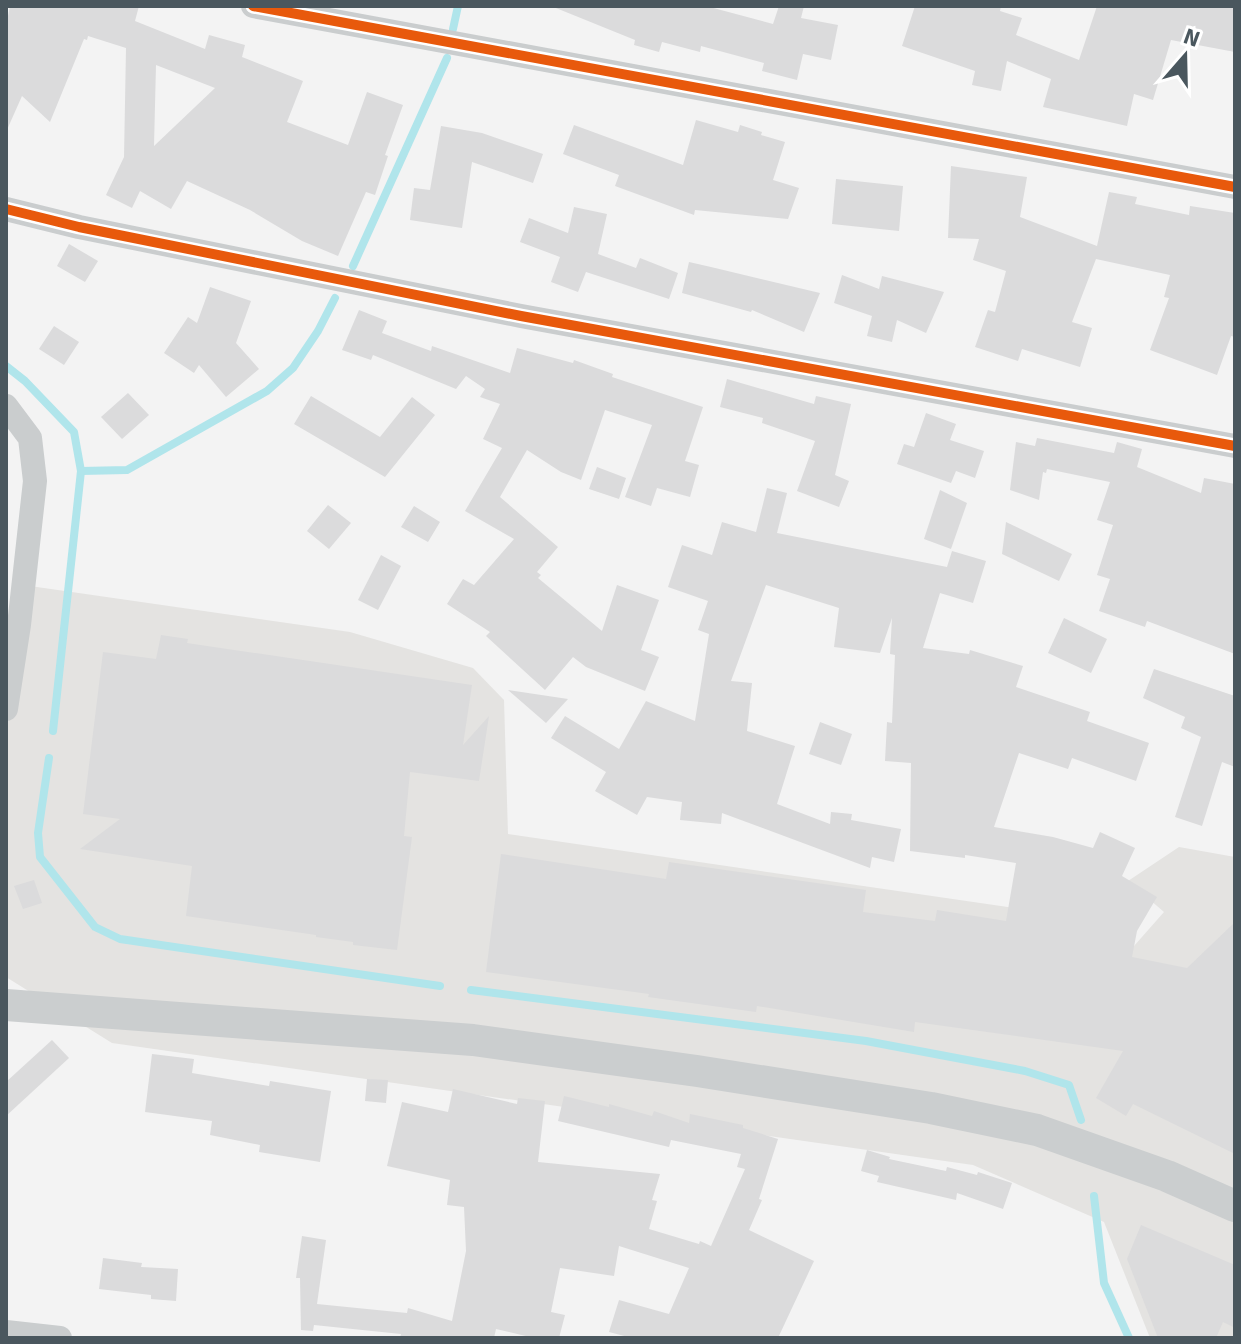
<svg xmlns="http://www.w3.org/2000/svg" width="1241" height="1344" viewBox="0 0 1241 1344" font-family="Signika,sans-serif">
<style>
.commercial{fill:#e4e3e1}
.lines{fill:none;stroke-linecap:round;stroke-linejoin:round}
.stream{stroke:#b0e5eb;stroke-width:8}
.building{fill:#dbdbdc;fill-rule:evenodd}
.street{stroke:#cacdce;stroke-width:24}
.secondary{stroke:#cbcecf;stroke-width:32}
.cycleway-casing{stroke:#fff;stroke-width:15}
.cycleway{stroke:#e8590c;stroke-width:10}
</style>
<rect width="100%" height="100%" fill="#f3f3f3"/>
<path class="commercial" d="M 16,584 L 350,632 L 473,668 L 504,700 L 508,834 L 1048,913 L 1134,946 L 1164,912 L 1128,881 L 1179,847 L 1235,857 L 1235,1338 L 1150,1338 L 1104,1222 L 973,1165 L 112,1043 L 6,977 L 6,676 Z"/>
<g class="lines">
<g class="stream">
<path d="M 453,29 L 458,6"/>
<path d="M 353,266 L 447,58"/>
<path d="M 6,366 L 25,381 L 74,432 L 81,471 L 53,731"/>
<path d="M 81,471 L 127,470 L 267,391 L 293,368 L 318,331 L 335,298"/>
<path d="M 49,758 L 38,833 L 40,857 L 95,927 L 120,939 L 440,986"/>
<path d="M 471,990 L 866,1041 L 1025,1071 L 1069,1085 L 1081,1120"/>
<path d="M 1094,1196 L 1104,1283 L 1129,1338"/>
</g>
</g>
<g class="building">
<path d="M 10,6 L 139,6 L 135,21 L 205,49 L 209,35 L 245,45 L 242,57 L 303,81 L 287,122 L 348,145 L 367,92 L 403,105 L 385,155 L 388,156 L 375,195 L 366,192 L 338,256 L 302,241 L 250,210 L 187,181 L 171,209 L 140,191 L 132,208 L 106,195 L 124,157 L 126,48 L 88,36 L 87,40 L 84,39 L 50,122 L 22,96 L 6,132 L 6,26 ZM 156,65 L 215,88 L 154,146 Z"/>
<path d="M 551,6 L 706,6 L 773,24 L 779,6 L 804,6 L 801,18 L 838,25 L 831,60 L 803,54 L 797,80 L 762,71 L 764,63 L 701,46 L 700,52 L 662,42 L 659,52 L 634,45 L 635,40 Z"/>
<path d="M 915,6 L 1001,6 L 1000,11 L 1022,18 L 1016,35 L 1079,60 L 1097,6 L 1235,6 L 1235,52 L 1171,40 L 1153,100 L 1134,94 L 1127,126 L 1043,107 L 1051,79 L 1007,61 L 1001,91 L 972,85 L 975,71 L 902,46 Z"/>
<path d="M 696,120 L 738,132 L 740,125 L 762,132 L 761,135 L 785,142 L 773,180 L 799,188 L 788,219 L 695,210 L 694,215 L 615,186 L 619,175 L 563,154 L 574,125 L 683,165 Z"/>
<path d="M 441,126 L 482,133 L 543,154 L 533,183 L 472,162 L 462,228 L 410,220 L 414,188 L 430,190 Z"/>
<path d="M 951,166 L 1027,177 L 1020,217 L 1097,246 L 1109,192 L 1137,197 L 1135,204 L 1189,215 L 1190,206 L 1235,213 L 1235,337 L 1231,336 L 1217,375 L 1150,350 L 1169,298 L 1164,297 L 1170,275 L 1096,259 L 1072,322 L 1092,328 L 1080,367 L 1022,349 L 1018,361 L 975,347 L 988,310 L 995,312 L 1006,271 L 973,260 L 979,239 L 948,238 Z"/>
<path d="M 836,179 L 903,186 L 899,231 L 832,224 Z"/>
<path d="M 574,207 L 607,214 L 598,254 L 636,268 L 640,258 L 678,273 L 669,299 L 586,272 L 578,292 L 551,282 L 560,257 L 520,242 L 529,218 L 568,233 Z"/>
<path d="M 69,244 L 98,261 L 85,282 L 57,266 Z"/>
<path d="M 689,262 L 711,267 L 820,293 L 804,332 L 752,310 L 751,312 L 682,293 Z"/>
<path d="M 842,275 L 879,289 L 882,276 L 944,292 L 926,333 L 897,320 L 892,342 L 867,336 L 872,316 L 834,303 Z"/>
<path d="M 210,287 L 251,301 L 236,343 L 259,369 L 226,397 L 199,365 L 194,373 L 164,353 L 188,317 L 197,323 Z"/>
<path d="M 359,310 L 387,321 L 382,333 L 431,351 L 432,346 L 510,373 L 517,348 L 573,363 L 574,360 L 613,374 L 612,377 L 703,407 L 685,461 L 699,465 L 690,497 L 657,488 L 651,506 L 625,497 L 652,425 L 605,410 L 581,480 L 561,472 L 527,450 L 500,497 L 558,547 L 537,572 L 541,575 L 538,578 L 602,631 L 617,585 L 659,600 L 641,650 L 659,657 L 645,691 L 586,667 L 573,657 L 545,690 L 486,636 L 490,632 L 447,604 L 463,579 L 474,585 L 514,539 L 465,511 L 502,448 L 483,439 L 500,404 L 480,397 L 485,389 L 466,376 L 456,389 L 373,355 L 371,360 L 342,350 Z"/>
<path d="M 54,326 L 79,342 L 64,365 L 39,349 Z"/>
<path d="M 727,379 L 814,404 L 816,396 L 851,404 L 835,475 L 849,481 L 839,507 L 797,491 L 815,441 L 762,423 L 763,418 L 720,407 Z"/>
<path d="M 128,393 L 149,415 L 122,439 L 101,417 Z"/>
<path d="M 311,396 L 380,437 L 412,397 L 435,415 L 385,477 L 294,424 Z"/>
<path d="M 926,413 L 956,424 L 950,440 L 984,451 L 975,478 L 956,471 L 951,483 L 897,464 L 904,444 L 914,447 Z"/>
<path d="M 1037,438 L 1114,453 L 1117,442 L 1142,449 L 1137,467 L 1201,493 L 1204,478 L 1235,484 L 1235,654 L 1147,621 L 1145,627 L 1099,611 L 1110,579 L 1097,575 L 1113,525 L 1097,520 L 1110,482 L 1047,469 L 1046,473 L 1043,472 L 1039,500 L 1010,490 L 1016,442 L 1035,446 Z"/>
<path d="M 597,467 L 626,478 L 619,499 L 589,489 Z"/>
<path d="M 767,488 L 787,493 L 777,533 L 947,567 L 952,551 L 986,561 L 973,603 L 940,593 L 923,648 L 969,654 L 970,650 L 1023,666 L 1016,687 L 1090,712 L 1087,721 L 1149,743 L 1136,781 L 1072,758 L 1068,769 L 1019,753 L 994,827 L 1053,837 L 1093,848 L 1100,832 L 1135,848 L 1122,876 L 1157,897 L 1137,931 L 1132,957 L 1187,968 L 1235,922 L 1235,1154 L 1133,1104 L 1126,1116 L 1096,1098 L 1123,1051 L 915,1022 L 914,1032 L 757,1006 L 756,1012 L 648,997 L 649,994 L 486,972 L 501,854 L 666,879 L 669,862 L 866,890 L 863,912 L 935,921 L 937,910 L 1006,921 L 1016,863 L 965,855 L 965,858 L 910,851 L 911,763 L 885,761 L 887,722 L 892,723 L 895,655 L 890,654 L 892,618 L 880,653 L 834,647 L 839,608 L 766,585 L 731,681 L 752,683 L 747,731 L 795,746 L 777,804 L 830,824 L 831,812 L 852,814 L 851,820 L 901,829 L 894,862 L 872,857 L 870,868 L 722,813 L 721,824 L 680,820 L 682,802 L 647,797 L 637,815 L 595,791 L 606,772 L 551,738 L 565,716 L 619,749 L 646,701 L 695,721 L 709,634 L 698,630 L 708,601 L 668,587 L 682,545 L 712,555 L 722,522 L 756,532 Z"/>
<path d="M 940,490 L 967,503 L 951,549 L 924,539 Z"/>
<path d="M 328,505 L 351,523 L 329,549 L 307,531 Z"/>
<path d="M 414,506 L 440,522 L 428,542 L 401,527 Z"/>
<path d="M 1006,522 L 1072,554 L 1059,581 L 1002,554 Z"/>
<path d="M 381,555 L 401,566 L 378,610 L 358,600 Z"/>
<path d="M 1064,618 L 1107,639 L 1091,673 L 1048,653 Z"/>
<path d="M 161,635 L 188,639 L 187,643 L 472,685 L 463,745 L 489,716 L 479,781 L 410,772 L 404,836 L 412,837 L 397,950 L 353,945 L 353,942 L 316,937 L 316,935 L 186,916 L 192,866 L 80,849 L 120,819 L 83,814 L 103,652 L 156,659 Z"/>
<path d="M 1154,669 L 1235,696 L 1235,767 L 1222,762 L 1202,826 L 1175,817 L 1201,737 L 1181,728 L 1185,717 L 1143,698 Z"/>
<path d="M 508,690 L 568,699 L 546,723 Z"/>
<path d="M 820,722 L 852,734 L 841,765 L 809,754 Z"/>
<path d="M 34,880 L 42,903 L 23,909 L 14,886 Z"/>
<path d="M 52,1040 L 69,1058 L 6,1116 L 6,1082 Z"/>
<path d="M 152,1054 L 194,1059 L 192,1073 L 269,1086 L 270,1081 L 331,1091 L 320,1162 L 259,1152 L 260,1145 L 210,1135 L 212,1121 L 145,1112 Z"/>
<path d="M 367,1079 L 388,1080 L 386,1103 L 365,1101 Z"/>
<path d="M 453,1089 L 517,1104 L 518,1098 L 545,1101 L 538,1162 L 660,1174 L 652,1200 L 657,1201 L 649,1229 L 699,1244 L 700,1241 L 711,1246 L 745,1169 L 737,1167 L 741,1154 L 671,1140 L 669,1147 L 558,1121 L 564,1096 L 609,1107 L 609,1104 L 652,1116 L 654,1111 L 689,1123 L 690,1114 L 743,1125 L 743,1128 L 778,1139 L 759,1199 L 762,1200 L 749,1230 L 814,1261 L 778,1338 L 632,1338 L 609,1332 L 619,1300 L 669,1314 L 689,1268 L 619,1246 L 614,1276 L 560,1268 L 551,1312 L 565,1315 L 559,1338 L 534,1338 L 496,1329 L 494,1338 L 400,1338 L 401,1334 L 314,1325 L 313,1331 L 301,1330 L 300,1278 L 296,1278 L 302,1236 L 326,1240 L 317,1304 L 407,1313 L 408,1308 L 452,1321 L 466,1251 L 464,1207 L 447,1205 L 450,1180 L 387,1166 L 402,1102 L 448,1112 Z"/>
<path d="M 867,1150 L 890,1157 L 889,1159 L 946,1171 L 947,1167 L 977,1175 L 978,1172 L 1012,1183 L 1003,1209 L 957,1193 L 956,1200 L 877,1182 L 879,1176 L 861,1171 Z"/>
<path d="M 1141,1225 L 1235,1265 L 1235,1328 L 1223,1322 L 1216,1338 L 1158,1338 L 1127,1259 Z"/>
<path d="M 103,1258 L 142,1263 L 141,1267 L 178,1269 L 176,1301 L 151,1299 L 151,1295 L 99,1289 Z"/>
</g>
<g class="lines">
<g class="street">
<path d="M 253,6 L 1235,187"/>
<path d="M 6,209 L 79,227 L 521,316 L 1235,446"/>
<path d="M 6,406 L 30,438 L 35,481 L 19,625 L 6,709"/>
<path d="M 6,1332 L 60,1338"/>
</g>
<path class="secondary" d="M 6,1005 L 473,1040 L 697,1071 L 931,1108 L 1037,1130 L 1167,1176 L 1235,1206"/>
<defs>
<g id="cycleway">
<path d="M 253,6 L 1235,187"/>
<path d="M 6,209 L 79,227 L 521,316 L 1235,446"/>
</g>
</defs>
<use href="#cycleway" class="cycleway-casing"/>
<use href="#cycleway" class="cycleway"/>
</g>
<rect width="1241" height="1344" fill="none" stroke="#4a575e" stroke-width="16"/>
<g transform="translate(1185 56) rotate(20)" stroke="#ffffff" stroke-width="6" paint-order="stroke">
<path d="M0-6L14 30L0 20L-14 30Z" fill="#4a575e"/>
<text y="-12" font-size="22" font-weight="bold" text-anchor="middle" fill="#4a575e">N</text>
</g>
</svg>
